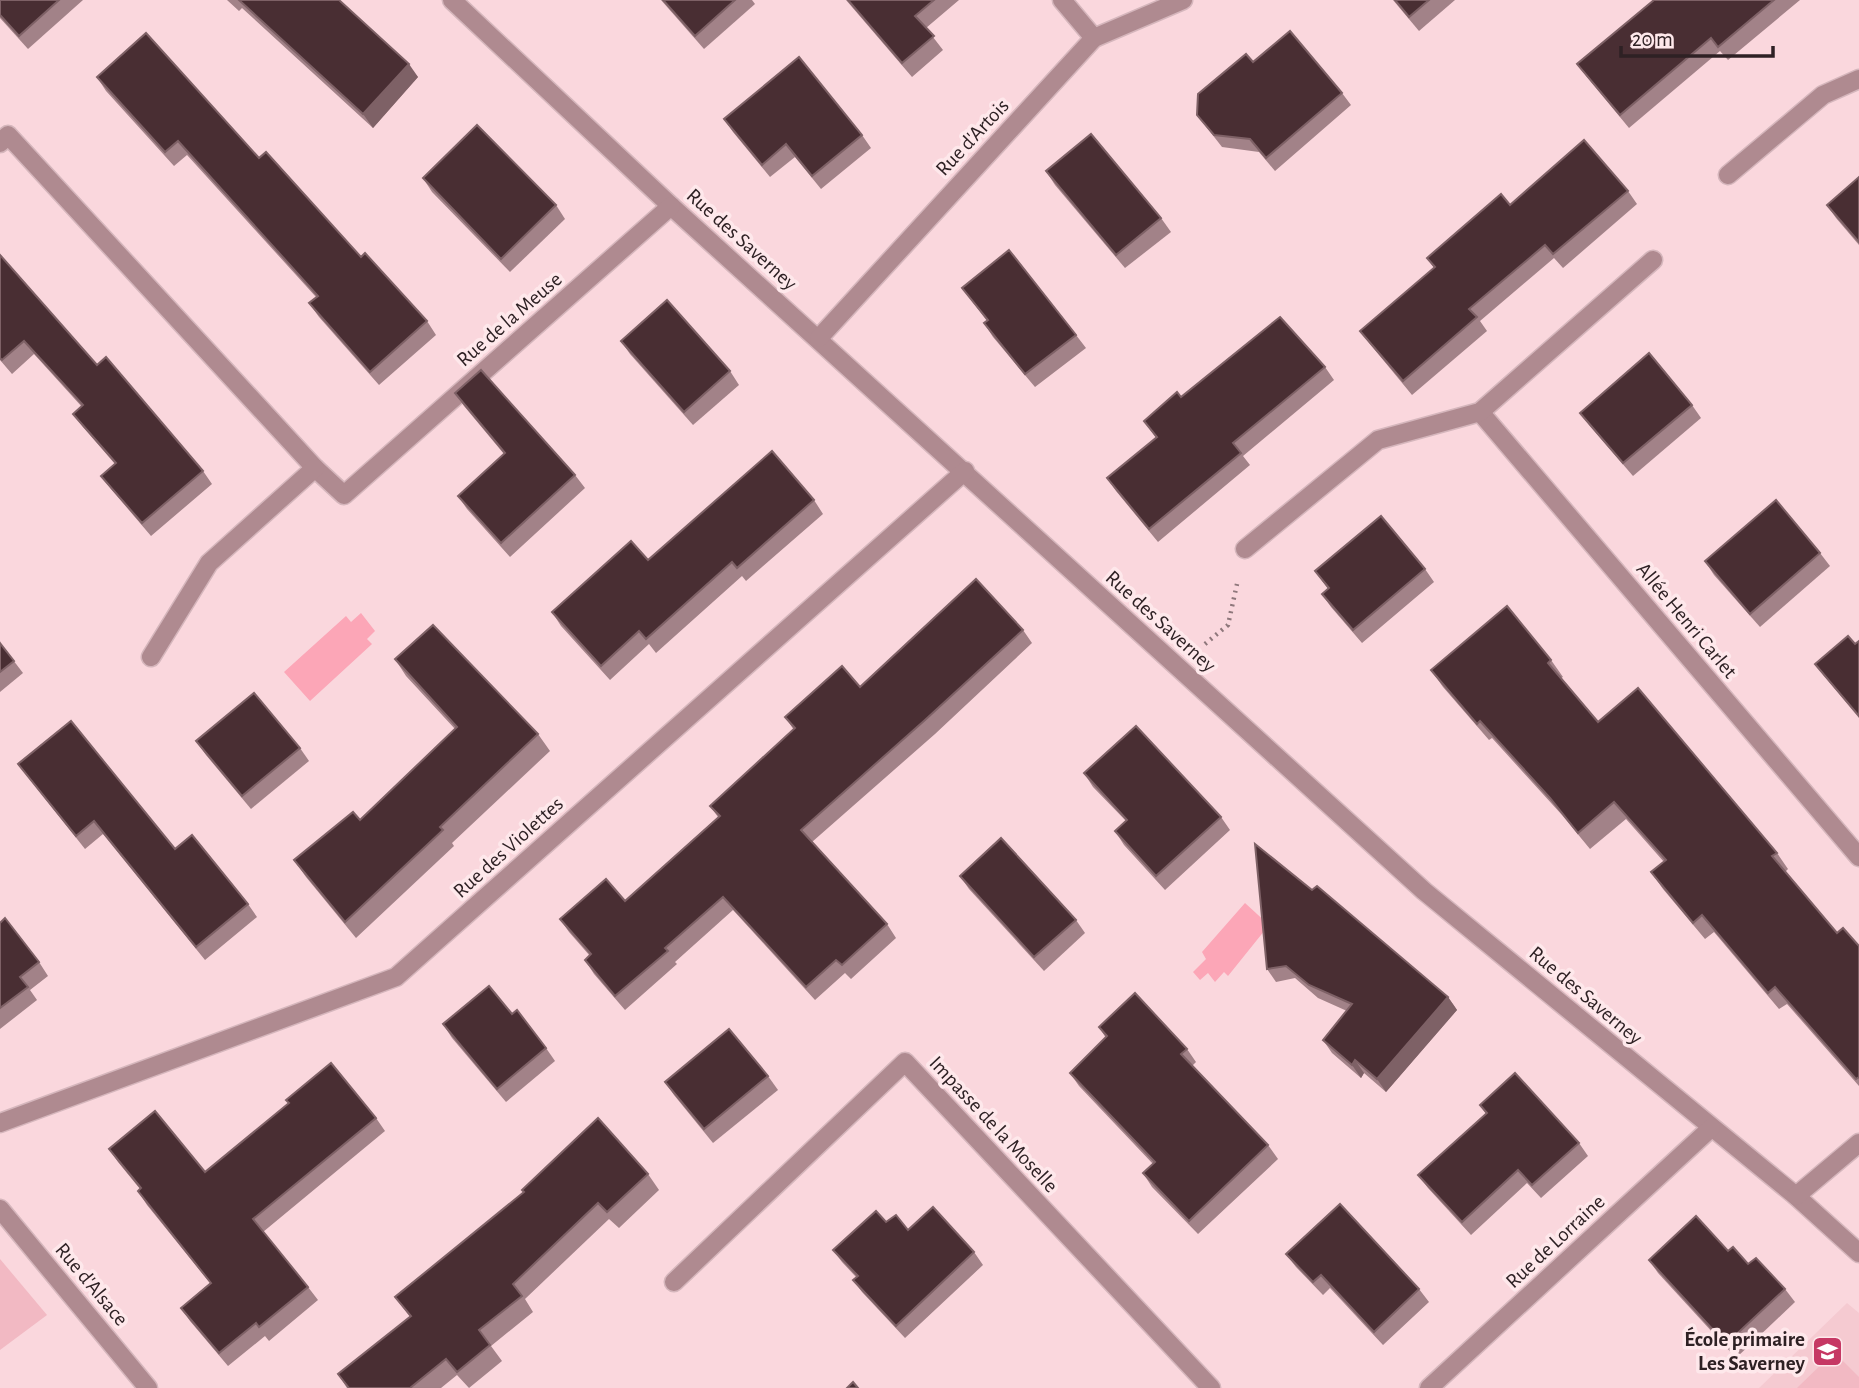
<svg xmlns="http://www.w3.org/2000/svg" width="1859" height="1388" viewBox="0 0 1859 1388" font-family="'Alegreya Sans',sans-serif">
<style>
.built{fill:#f5cad1}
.green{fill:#f2b9c3}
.water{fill:#fca6b7}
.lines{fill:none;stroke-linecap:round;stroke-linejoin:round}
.minor-casing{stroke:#d5b6bc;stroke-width:21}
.path{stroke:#8e777b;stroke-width:4.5;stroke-dasharray:2 5;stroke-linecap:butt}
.minor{stroke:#af8a90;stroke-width:18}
.wall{fill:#a28288}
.shaded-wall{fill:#7e6166}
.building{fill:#492e33;stroke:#7e6166;stroke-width:2}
.labels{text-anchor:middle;stroke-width:7;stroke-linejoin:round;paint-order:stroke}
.street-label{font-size:21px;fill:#2e2124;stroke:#fee8eb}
.poi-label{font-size:21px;font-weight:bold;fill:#2e2124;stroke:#fee8eb;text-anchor:end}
</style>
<rect width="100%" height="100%" fill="#fad7dd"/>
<path class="built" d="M 1847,1303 L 1859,1313 L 1859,1388 L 1759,1388 Z"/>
<g class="green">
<path d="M 0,1259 L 47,1315 L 0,1350 Z"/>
<path d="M 1834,1352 L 1859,1377 L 1859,1388 L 1797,1388 Z"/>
</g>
<g class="water">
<path d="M 361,613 L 375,631 L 367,639 L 372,644 L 310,701 L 284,672 L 346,616 L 351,622 Z"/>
<path d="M 1245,903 L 1269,925 L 1228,976 L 1224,972 L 1215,982 L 1208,973 L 1200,980 L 1193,972 L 1206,959 L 1202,952 Z"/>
</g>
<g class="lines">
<defs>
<g id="minor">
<path d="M 452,0 L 671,206 L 1424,891 L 1796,1196 L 1859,1253"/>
<path d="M 1062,0 L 1094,38"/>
<path d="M 0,143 L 8,135 L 315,468 L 344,495 L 671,206"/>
<path d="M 1728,175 L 1823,95 L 1859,79"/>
<path d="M 819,338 L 1094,38 L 1183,0"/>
<path d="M 1480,412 L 1859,857"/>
<path d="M 1245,549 L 1378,440 L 1480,412 L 1653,260"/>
<path d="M 151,657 L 209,563 L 315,468"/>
<path d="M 0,1123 L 396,977 L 965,471"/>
<path d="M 1796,1196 L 1859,1143"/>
<path d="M 0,1209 L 148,1388"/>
<path d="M 674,1282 L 905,1062 L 1211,1388"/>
<path d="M 1429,1388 L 1711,1128"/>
</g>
</defs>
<use href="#minor" class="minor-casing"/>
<path class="path" d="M 1205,644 L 1228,625 L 1237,584"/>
<use href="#minor" class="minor"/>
</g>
<g class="wall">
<path d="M 0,0 L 83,0 L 28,49 L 0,18 Z"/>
<path d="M 227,0 L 339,0 L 418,77 L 373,128 L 242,8 L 239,11 Z"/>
<path d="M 661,0 L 752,0 L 755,4 L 704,49 Z"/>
<path d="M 846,0 L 959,0 L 926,28 L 943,50 L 912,77 Z"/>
<path d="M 1393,0 L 1455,0 L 1419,31 Z"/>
<path d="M 1654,0 L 1800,0 L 1728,60 L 1720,51 L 1629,128 L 1587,77 L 1577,64 Z"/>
<path d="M 1253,62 L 1342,93 L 1351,105 L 1275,171 L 1259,152 L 1222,147 L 1197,115 Z"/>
<path d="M 97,77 L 259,158 L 427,321 L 436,335 L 379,385 L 319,317 L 309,303 L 316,297 L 187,155 L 174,166 L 106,91 Z"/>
<path d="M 724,119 L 862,135 L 871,148 L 821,189 L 795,157 L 770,177 L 733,132 Z"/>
<path d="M 1046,171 L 1161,218 L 1171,232 L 1125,268 L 1055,185 Z"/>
<path d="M 1859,177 L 1859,245 L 1836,218 L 1827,205 Z"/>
<path d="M 423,178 L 556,205 L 565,219 L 510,272 L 432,192 Z"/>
<path d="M 1628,191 L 1637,204 L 1563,268 L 1554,258 L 1480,321 L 1487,331 L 1412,395 L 1370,344 L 1360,331 L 1434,268 L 1427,258 L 1510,205 Z"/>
<path d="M 0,255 L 97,365 L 203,471 L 212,484 L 151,536 L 111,489 L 101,476 L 115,464 L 83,427 L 73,414 L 82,407 L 34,354 L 12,374 L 0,360 Z"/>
<path d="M 962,288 L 1076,335 L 1086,348 L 1035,387 L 993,337 L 984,323 L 987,321 Z"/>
<path d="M 621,341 L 730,371 L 739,385 L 693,425 L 630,354 Z"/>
<path d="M 1325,367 L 1334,380 L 1243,456 L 1250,465 L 1158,542 L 1116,491 L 1107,478 L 1156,438 L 1144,421 L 1181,397 Z"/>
<path d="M 455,393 L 575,475 L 585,488 L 510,557 L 467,509 L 458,496 L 504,454 L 464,406 Z"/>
<path d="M 1692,405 L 1701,418 L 1633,476 L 1590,426 L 1580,413 Z"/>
<path d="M 814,500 L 823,514 L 746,581 L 742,576 L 656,653 L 649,644 L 610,680 L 561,626 L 552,612 L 648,560 Z"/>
<path d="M 1820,553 L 1830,566 L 1760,627 L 1714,575 L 1705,561 Z"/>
<path d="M 1425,569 L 1434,582 L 1362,643 L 1331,607 L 1322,594 L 1328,589 L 1315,571 Z"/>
<path d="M 1023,630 L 1032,643 L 935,734 L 812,842 L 887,924 L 896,938 L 851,979 L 845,973 L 815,1000 L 733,910 L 675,962 L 677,964 L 625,1010 L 594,974 L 585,960 L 590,956 L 569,932 L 560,919 L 625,901 L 718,817 L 710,806 L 794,730 L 785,717 L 860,687 Z"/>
<path d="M 1859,641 L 1859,718 L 1825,677 L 1815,664 L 1855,644 Z"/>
<path d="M 0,643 L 23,673 L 0,692 Z"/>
<path d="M 395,659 L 538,734 L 550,751 L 452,843 L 454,846 L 356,938 L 306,877 L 294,860 L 360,820 L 455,729 L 406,676 Z"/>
<path d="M 1551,660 L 1563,677 L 1561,678 L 1598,722 L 1777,853 L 1788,869 L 1785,872 L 1837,933 L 1859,946 L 1859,1086 L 1787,1004 L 1779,1009 L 1714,932 L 1705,939 L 1663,889 L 1651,872 L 1664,862 L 1626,819 L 1590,849 L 1562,815 L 1492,738 L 1489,740 L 1443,687 L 1431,670 Z"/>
<path d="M 196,741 L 300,748 L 309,761 L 251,809 L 206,755 Z"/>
<path d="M 18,764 L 175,849 L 248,904 L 257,917 L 205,960 L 103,834 L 85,849 L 28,777 Z"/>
<path d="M 1084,773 L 1221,817 L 1230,830 L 1165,890 L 1124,845 L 1115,831 L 1126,821 L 1093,787 Z"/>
<path d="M 960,876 L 1076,920 L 1085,933 L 1044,971 L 969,889 Z"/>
<path d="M 1312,890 L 1448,997 L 1457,1010 L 1386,1092 L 1364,1073 L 1361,1078 L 1332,1053 L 1323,1040 L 1347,1011 L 1318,998 L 1295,978 L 1276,982 L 1267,969 Z"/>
<path d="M 0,923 L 39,962 L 48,976 L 30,990 L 37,1000 L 0,1029 Z"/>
<path d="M 512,1014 L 546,1048 L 555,1061 L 506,1102 L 452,1038 L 443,1024 Z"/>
<path d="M 1099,1027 L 1187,1049 L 1196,1062 L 1192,1066 L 1268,1145 L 1278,1159 L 1198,1234 L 1152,1187 L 1143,1173 L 1153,1164 L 1079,1086 L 1070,1073 L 1106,1038 Z"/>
<path d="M 768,1076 L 778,1090 L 713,1143 L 674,1095 L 665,1082 Z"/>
<path d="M 1480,1105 L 1579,1143 L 1588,1156 L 1541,1198 L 1527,1183 L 1471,1235 L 1428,1188 L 1418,1175 L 1486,1114 Z"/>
<path d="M 376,1118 L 385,1131 L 263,1232 L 308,1287 L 318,1300 L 269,1341 L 265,1336 L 228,1366 L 190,1321 L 181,1308 L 210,1283 L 147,1205 L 138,1191 L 140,1189 L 118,1162 L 109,1149 L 205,1172 Z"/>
<path d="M 648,1174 L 659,1190 L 619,1228 L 609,1219 L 525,1299 L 533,1312 L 491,1346 L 502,1361 L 469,1388 L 457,1375 L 441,1388 L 347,1388 L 338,1374 L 410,1317 L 395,1297 Z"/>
<path d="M 886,1222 L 974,1252 L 983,1265 L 905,1338 L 862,1292 L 853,1280 L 856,1277 L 842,1262 L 833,1250 Z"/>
<path d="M 1728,1251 L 1785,1289 L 1795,1302 L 1736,1358 L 1658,1273 L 1649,1260 Z"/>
<path d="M 1286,1254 L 1419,1289 L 1429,1302 L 1383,1345 L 1330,1288 L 1323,1295 L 1296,1267 Z"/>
</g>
<g class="shaded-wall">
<path d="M 409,64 L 418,77 L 373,128 L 363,114 Z"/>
<path d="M 1448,997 L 1457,1010 L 1386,1092 L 1377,1079 Z"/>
<path d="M 1355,1060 L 1364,1073 L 1361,1078 L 1352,1065 Z"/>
</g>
<g class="building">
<path d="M 0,0 L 59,0 L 19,36 L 0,15 Z"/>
<path d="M 239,0 L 339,0 L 409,64 L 363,114 Z"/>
<path d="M 663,0 L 735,0 L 695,36 Z"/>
<path d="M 848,0 L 934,0 L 915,16 L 934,36 L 902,63 Z"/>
<path d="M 1395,0 L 1429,0 L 1409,17 Z"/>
<path d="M 1654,0 L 1774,0 L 1718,47 L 1711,38 L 1620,115 L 1577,64 Z"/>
<path d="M 1290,31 L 1342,93 L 1266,158 L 1250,139 L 1214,135 L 1197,115 L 1198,94 L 1246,54 L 1253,62 Z"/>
<path d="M 146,33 L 259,158 L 266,152 L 361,257 L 365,253 L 427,321 L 370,372 L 309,303 L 318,296 L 178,141 L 165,152 L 97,77 Z"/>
<path d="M 799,57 L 862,135 L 812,176 L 786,144 L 762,165 L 724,119 Z"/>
<path d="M 477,125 L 556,205 L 501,259 L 423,178 Z"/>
<path d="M 1091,134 L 1161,218 L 1116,255 L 1046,171 Z"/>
<path d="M 1584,140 L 1628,191 L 1553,254 L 1545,245 L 1469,309 L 1477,317 L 1403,381 L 1360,331 L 1435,267 L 1427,258 L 1501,194 L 1510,205 Z"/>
<path d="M 1859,177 L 1859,242 L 1827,205 Z"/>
<path d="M 1009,250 L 1076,335 L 1025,374 L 984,323 L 988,320 L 962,288 Z"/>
<path d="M 0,255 L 97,365 L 106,357 L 203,471 L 142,523 L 101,476 L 116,463 L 73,414 L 83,405 L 24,341 L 2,360 L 0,358 Z"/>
<path d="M 667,300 L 730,371 L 684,412 L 621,341 Z"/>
<path d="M 1280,317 L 1325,367 L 1233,443 L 1241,453 L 1149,529 L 1107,478 L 1157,437 L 1144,421 L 1177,392 L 1181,397 Z"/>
<path d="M 1649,353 L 1692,405 L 1623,463 L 1580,413 Z"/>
<path d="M 481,370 L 575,475 L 501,543 L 458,496 L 505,453 L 455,393 Z"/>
<path d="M 772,451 L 814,500 L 737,568 L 732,562 L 646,639 L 639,631 L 601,666 L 552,612 L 631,541 L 648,560 Z"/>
<path d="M 1776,500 L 1820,553 L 1750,614 L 1705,561 Z"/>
<path d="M 1381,516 L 1425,569 L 1353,630 L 1322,594 L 1329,588 L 1315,571 Z"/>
<path d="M 976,579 L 1023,630 L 925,720 L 801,830 L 887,924 L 842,965 L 836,960 L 806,987 L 723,897 L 665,948 L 668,951 L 615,996 L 585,960 L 591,954 L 560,919 L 606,879 L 625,901 L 720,816 L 710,806 L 795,728 L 785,717 L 842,666 L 860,687 Z"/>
<path d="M 1507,606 L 1551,660 L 1548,663 L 1598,722 L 1638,688 L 1777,853 L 1772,856 L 1837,933 L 1843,928 L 1859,946 L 1859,1077 L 1856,1079 L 1775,987 L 1768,993 L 1702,915 L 1693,923 L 1651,872 L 1666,860 L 1614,802 L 1578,833 L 1550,798 L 1480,721 L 1477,724 L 1431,670 Z"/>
<path d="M 433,625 L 538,734 L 440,827 L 443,830 L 345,922 L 294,860 L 353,812 L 360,820 L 457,727 L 395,659 Z"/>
<path d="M 1848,636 L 1855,644 L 1859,641 L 1859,716 L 1815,664 Z"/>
<path d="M 0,643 L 14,661 L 0,672 Z"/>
<path d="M 254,693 L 300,748 L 242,796 L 196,741 Z"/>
<path d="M 71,721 L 175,849 L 192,835 L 248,904 L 196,947 L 94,821 L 76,836 L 18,764 Z"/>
<path d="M 1136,726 L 1221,817 L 1156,876 L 1115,831 L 1127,820 L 1084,773 Z"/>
<path d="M 1001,838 L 1076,920 L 1034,957 L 960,876 Z"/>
<path d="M 1255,844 L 1312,890 L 1317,886 L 1448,997 L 1377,1079 L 1355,1060 L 1352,1065 L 1323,1040 L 1352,1004 L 1309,985 L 1286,966 L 1267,969 Z"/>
<path d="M 5,918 L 39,962 L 20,977 L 28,987 L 0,1008 L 0,923 Z"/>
<path d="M 489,986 L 512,1014 L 517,1010 L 546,1048 L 497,1089 L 443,1024 Z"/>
<path d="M 1135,993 L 1187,1049 L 1181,1054 L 1268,1145 L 1189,1221 L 1143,1173 L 1155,1162 L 1070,1073 L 1107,1036 L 1099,1027 Z"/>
<path d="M 729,1029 L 768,1076 L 704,1129 L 665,1082 Z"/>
<path d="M 331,1063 L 376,1118 L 253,1219 L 308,1287 L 259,1327 L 256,1323 L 219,1353 L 181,1308 L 211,1283 L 138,1191 L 141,1188 L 109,1149 L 155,1111 L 205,1172 L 289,1103 L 286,1100 Z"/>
<path d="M 1515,1073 L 1579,1143 L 1532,1185 L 1518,1170 L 1462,1222 L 1418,1175 L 1487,1113 L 1480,1105 Z"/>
<path d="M 598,1118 L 648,1174 L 607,1212 L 598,1203 L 513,1284 L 522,1296 L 479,1330 L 490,1345 L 457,1372 L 446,1359 L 410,1388 L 349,1388 L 338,1374 L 411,1316 L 395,1297 L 524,1192 L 522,1190 Z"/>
<path d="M 1340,1204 L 1419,1289 L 1374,1332 L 1321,1275 L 1313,1282 L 1286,1254 Z"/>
<path d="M 933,1207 L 974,1252 L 896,1326 L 853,1280 L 858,1276 L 833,1250 L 876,1211 L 886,1222 L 896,1215 L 908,1230 Z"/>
<path d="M 1696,1216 L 1728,1251 L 1733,1247 L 1748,1264 L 1756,1258 L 1785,1289 L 1726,1344 L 1649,1260 Z"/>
<path d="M 853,1382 L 858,1388 L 847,1388 Z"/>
</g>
<defs>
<symbol id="school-square" viewBox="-11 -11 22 22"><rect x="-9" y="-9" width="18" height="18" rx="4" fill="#c63864" stroke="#fee8eb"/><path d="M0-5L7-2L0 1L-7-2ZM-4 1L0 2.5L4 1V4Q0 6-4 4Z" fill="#fff"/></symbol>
</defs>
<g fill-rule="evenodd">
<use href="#school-square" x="1810" y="1334" width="35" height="35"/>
</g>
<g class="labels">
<g class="street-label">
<text transform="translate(972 137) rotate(-47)" y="7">Rue d'Artois</text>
<text transform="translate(742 239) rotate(42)" y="7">Rue des Saverney</text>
<text transform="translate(509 319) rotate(-41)" y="7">Rue de la Meuse</text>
<text transform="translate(1687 620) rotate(50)" y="7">Allée Henri Carlet</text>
<text transform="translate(1161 621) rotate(42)" y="7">Rue des Saverney</text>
<text transform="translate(508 847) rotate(-42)" y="7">Rue des Violettes</text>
<text transform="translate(1586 995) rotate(40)" y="7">Rue des Saverney</text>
<text transform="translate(994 1124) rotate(47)" y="7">Impasse de la Moselle</text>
<text transform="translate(1555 1241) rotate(-43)" y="7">Rue de Lorraine</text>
<text transform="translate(92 1284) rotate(50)" y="7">Rue d'Alsace</text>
</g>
<g class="poi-label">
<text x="1805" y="1346">École primaire<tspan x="1805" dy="24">Les Saverney</tspan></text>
</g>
</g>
<path d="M1621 46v10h152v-10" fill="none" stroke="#2e2124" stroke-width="3.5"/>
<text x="1632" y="46" font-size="21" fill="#2e2124" stroke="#fee8eb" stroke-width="5" paint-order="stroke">20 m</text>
</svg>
